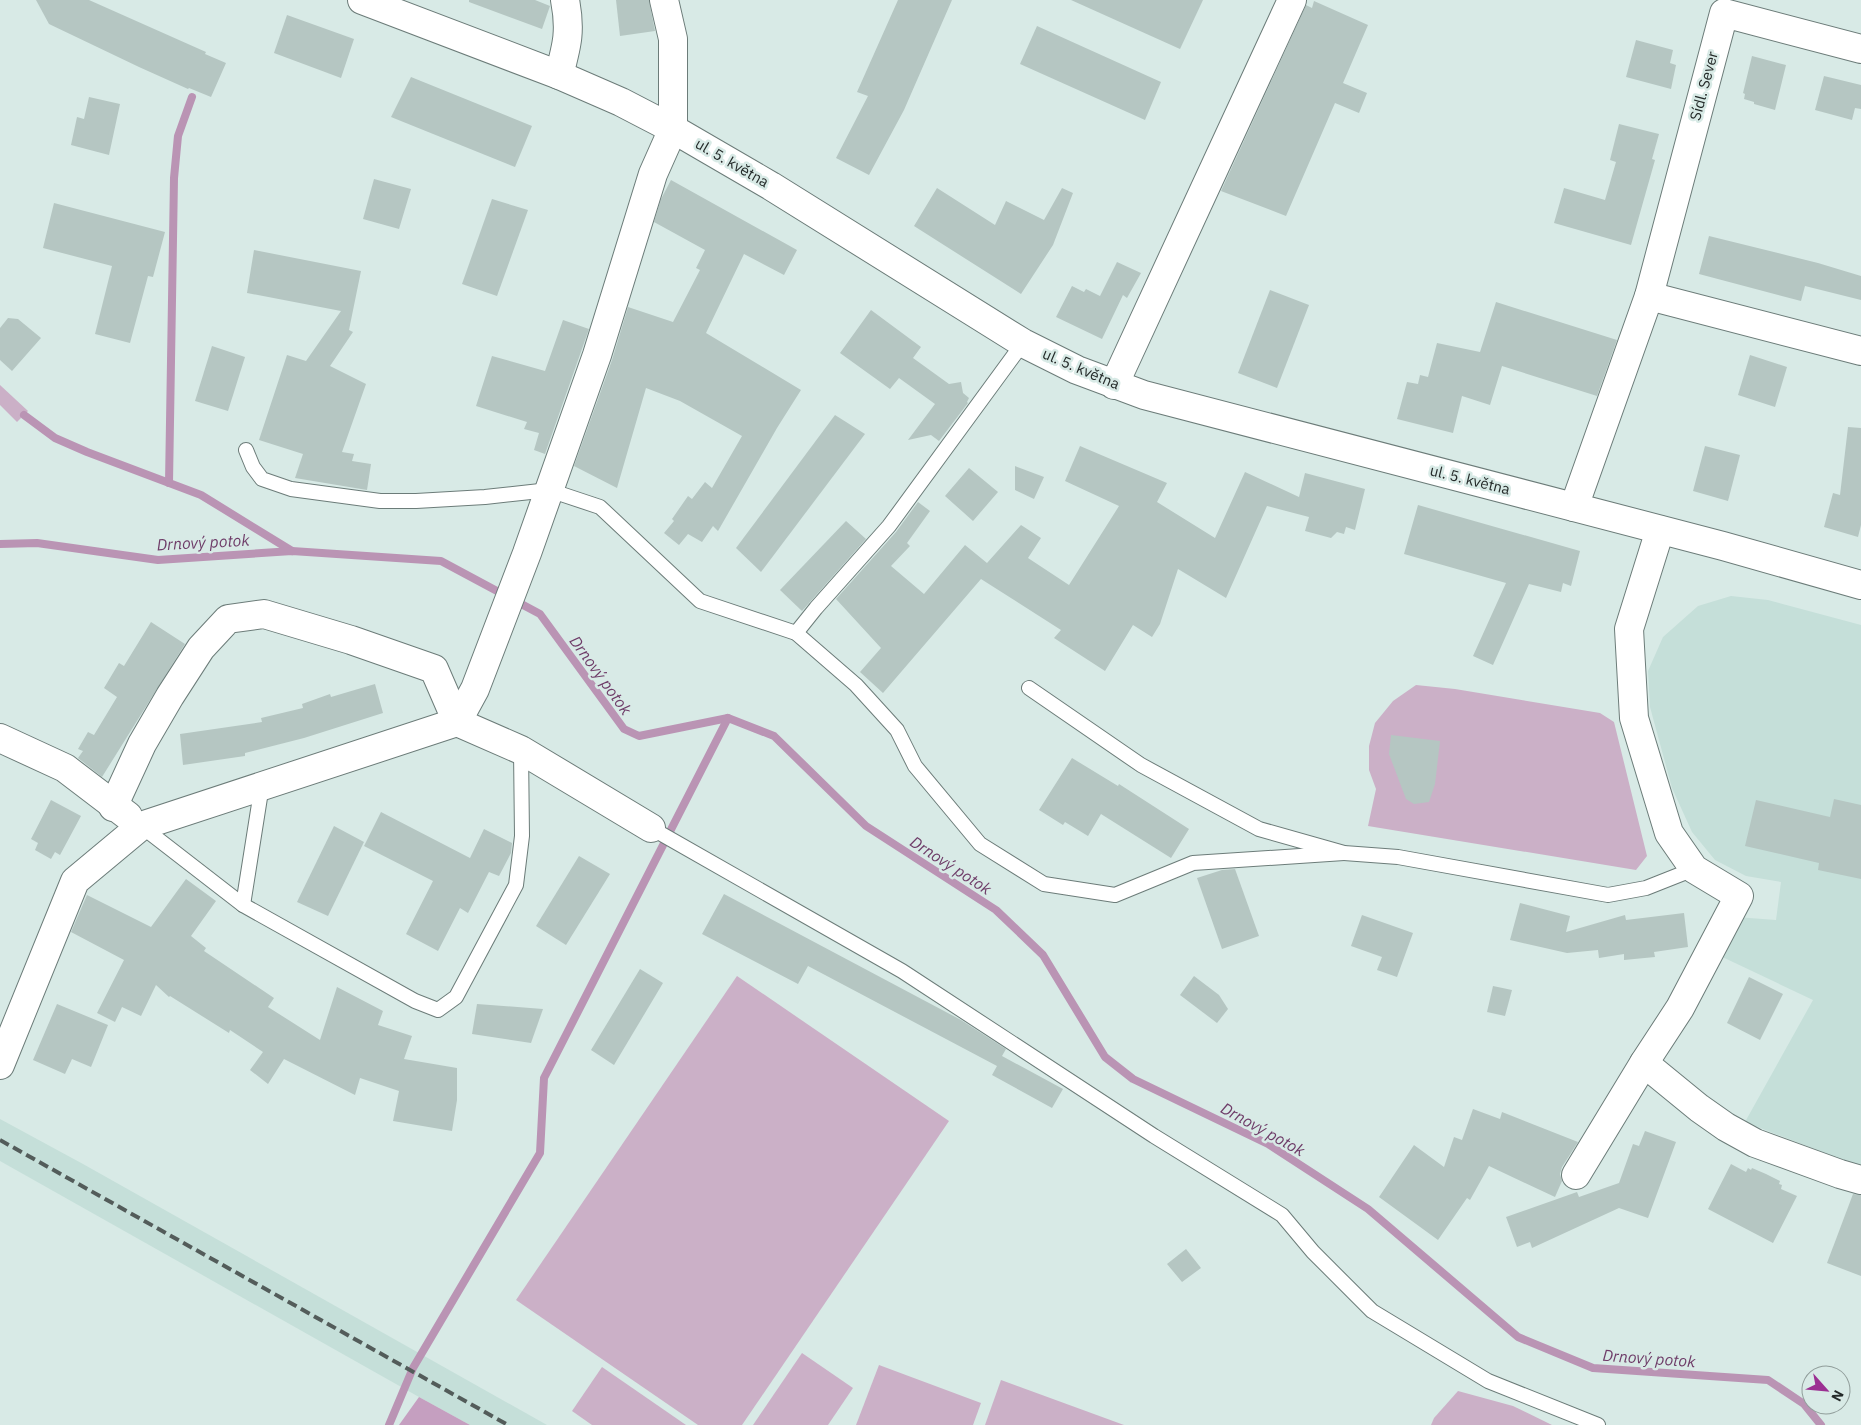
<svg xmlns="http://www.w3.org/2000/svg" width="1861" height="1425" viewBox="0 0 1861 1425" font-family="'IBM Plex Sans',sans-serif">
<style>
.built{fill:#c5dfd9}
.green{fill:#cbb0c7}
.forest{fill:#c59fc0}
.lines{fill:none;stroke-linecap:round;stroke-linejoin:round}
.stream{stroke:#ba94b4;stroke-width:8}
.building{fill:#b5c6c2}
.lane-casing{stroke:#6c7c79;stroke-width:16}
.street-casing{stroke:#6c7c79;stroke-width:30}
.secondary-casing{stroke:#6c7c79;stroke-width:30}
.lane{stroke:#fff;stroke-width:14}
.street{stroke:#fff;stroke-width:28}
.secondary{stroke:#fff;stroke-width:28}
.rail{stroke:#535c5a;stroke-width:4;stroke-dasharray:10 5;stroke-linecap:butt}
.labels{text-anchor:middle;stroke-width:5;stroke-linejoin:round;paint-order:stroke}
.street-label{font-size:15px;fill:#242a29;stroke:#d8eae6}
.water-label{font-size:16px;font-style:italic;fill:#6e3c68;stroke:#d8eae6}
</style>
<rect width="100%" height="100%" fill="#d8eae6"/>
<g class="built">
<path d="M 1731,596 L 1768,600 L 1861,625 L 1861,1166 L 1858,1166 L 1745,1122 L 1813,1000 L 1716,954 L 1736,917 L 1776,920 L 1781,882 L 1746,876 L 1715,860 L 1692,832 L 1672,788 L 1650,707 L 1648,671 L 1663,637 L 1698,606 Z"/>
<path d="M 0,1119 L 83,1164 L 547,1425 L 470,1425 L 419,1397 L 0,1161 Z"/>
</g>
<g class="green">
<path d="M 0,385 L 28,411 L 17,422 L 0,405 Z"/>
<path d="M 1416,685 L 1455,689 L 1600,713 L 1614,722 L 1647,856 L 1636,870 L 1368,826 L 1376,789 L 1369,770 L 1369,746 L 1375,723 L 1393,701 Z"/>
<path d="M 737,976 L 949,1121 L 742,1425 L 698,1425 L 516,1300 Z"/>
<path d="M 802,1353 L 853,1388 L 828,1425 L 753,1425 Z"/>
<path d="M 879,1365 L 981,1403 L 973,1425 L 856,1425 Z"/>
<path d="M 602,1367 L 686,1425 L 592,1425 L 572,1411 Z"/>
<path d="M 1001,1380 L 1124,1425 L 985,1425 Z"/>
<path d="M 1458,1391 L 1513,1406 L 1552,1425 L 1431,1425 L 1434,1418 Z"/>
</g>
<path class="forest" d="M 419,1397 L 470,1425 L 399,1425 Z"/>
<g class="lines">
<g class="stream">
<path d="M 24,415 L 55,438 L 87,452 L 201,495 L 292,551"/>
<path d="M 169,483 L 174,178 L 178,136 L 192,97"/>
<path d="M 0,544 L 37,543 L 158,560 L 292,551 L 441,561 L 540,614 L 624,729 L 639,736 L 728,718 L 774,736 L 866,826 L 996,910 L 1043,955 L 1105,1057 L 1133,1079 L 1268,1144 L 1368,1209 L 1518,1337 L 1593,1368 L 1768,1380 L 1804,1404 L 1821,1425"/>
<path d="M 389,1425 L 413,1368 L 540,1153 L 544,1078 L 728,718"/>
</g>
</g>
<g class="building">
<path d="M 36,0 L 89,0 L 206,52 L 205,54 L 226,63 L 211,97 L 189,88 L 188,89 L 139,67 L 49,24 Z"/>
<path d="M 469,0 L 535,0 L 550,6 L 542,29 L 469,2 Z"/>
<path d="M 616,0 L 649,0 L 655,31 L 620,36 Z"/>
<path d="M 898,0 L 952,0 L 904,110 L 869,175 L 836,158 L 868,96 L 857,92 Z"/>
<path d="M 1071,0 L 1203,0 L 1180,49 Z"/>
<path d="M 1314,1 L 1368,25 L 1343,83 L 1367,93 L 1359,113 L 1335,103 L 1286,216 L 1221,191 L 1306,5 L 1312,8 Z"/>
<path d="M 287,15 L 354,39 L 341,78 L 274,53 Z"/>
<path d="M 1037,26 L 1161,82 L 1145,120 L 1020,64 Z"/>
<path d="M 1636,40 L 1673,50 L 1670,63 L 1676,65 L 1671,89 L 1626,77 Z"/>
<path d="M 1752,56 L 1786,65 L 1775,110 L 1754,104 L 1754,102 L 1744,99 L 1745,94 L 1743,93 Z"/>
<path d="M 1824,76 L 1861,85 L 1861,109 L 1855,108 L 1852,120 L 1815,110 Z"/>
<path d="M 411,77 L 532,126 L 515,167 L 391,117 Z"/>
<path d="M 89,97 L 120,104 L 109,155 L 71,145 L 77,117 L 84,119 Z"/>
<path d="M 1619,124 L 1659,134 L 1652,159 L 1655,160 L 1631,245 L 1554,223 L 1564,188 L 1605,200 L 1616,162 L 1610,160 Z"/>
<path d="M 374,179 L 411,189 L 399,229 L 363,219 Z"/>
<path d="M 671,180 L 797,250 L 784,275 L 744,254 L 706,333 L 801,390 L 777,428 L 718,531 L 713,526 L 702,542 L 688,534 L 679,545 L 664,533 L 674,521 L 672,519 L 688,496 L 692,499 L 705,482 L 712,488 L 742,436 L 680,401 L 646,388 L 617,488 L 574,466 L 612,360 L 628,307 L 673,322 L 700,270 L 696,268 L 705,250 L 654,222 L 661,199 Z"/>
<path d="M 937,188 L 995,225 L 1006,201 L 1044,220 L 1062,188 L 1073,193 L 1053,245 L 1021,294 L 914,226 Z"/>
<path d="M 492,199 L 528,210 L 497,296 L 462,284 Z"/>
<path d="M 54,203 L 165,232 L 153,277 L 148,276 L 130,343 L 95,334 L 112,266 L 43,248 Z"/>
<path d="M 1709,236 L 1818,263 L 1861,276 L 1861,300 L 1805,286 L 1801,301 L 1699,274 Z"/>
<path d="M 254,250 L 361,271 L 349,330 L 353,332 L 330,366 L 366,384 L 342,452 L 354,454 L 352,461 L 371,464 L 367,490 L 295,478 L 303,454 L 259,440 L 287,355 L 306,361 L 341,311 L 247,293 Z"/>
<path d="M 1117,262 L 1141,273 L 1127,298 L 1123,295 L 1102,339 L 1056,317 L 1072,286 L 1084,292 L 1086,289 L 1100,296 Z"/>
<path d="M 1270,290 L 1309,305 L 1277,388 L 1238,373 Z"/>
<path d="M 1496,302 L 1617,340 L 1597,396 L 1502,366 L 1490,405 L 1462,396 L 1453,433 L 1397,419 L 1407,382 L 1418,384 L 1420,375 L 1428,377 L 1437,343 L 1480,352 Z"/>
<path d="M 871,310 L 921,347 L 913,358 L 949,384 L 961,382 L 963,393 L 969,398 L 967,402 L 968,403 L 939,441 L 931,435 L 908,440 L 935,404 L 899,378 L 890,389 L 840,353 Z"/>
<path d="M 8,318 L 18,319 L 41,338 L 12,371 L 0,360 L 0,328 Z"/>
<path d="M 563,320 L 589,329 L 545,454 L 534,450 L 539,433 L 524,429 L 527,422 L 476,406 L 492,356 L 545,371 Z"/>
<path d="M 212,346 L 245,357 L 228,411 L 195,401 Z"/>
<path d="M 1750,355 L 1787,367 L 1775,407 L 1738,395 Z"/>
<path d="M 835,415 L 865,434 L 761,572 L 736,548 Z"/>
<path d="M 1848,427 L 1861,428 L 1861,525 L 1858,537 L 1824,527 L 1833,493 L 1840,495 Z"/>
<path d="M 1080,446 L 1167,483 L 1157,502 L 1215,538 L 1245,472 L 1299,497 L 1305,473 L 1365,489 L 1355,530 L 1346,527 L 1344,534 L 1337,532 L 1331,538 L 1305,531 L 1309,517 L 1267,506 L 1226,598 L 1178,569 L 1160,624 L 1152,637 L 1133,625 L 1105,671 L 1054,638 L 1061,630 L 981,579 L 883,693 L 860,672 L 881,648 L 836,599 L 896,532 L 918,502 L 930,511 L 907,543 L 910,546 L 891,566 L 924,594 L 965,545 L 987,563 L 1021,525 L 1041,538 L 1028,558 L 1069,585 L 1119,506 L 1065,481 Z"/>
<path d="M 1705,446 L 1740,455 L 1728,501 L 1693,491 Z"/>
<path d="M 1015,466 L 1044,477 L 1034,499 L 1015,490 Z"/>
<path d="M 969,468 L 998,492 L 973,521 L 945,496 Z"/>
<path d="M 1418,505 L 1580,551 L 1571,586 L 1563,583 L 1561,592 L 1529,584 L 1493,665 L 1473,656 L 1506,583 L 1404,554 Z"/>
<path d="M 846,521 L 866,539 L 802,611 L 780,590 Z"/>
<path d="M 151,622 L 185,644 L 102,777 L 78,758 L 83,751 L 78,749 L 88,732 L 94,735 L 117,697 L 104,688 L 119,663 L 124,666 Z"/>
<path d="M 375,684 L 383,713 L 304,738 L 245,753 L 245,756 L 183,765 L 180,734 L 262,722 L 261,718 L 303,708 L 302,704 L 330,694 L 331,697 Z"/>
<path d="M 1391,735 L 1440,741 L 1435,784 L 1429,802 L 1414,804 L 1406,799 L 1389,754 Z"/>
<path d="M 1072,758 L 1118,786 L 1119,784 L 1189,829 L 1171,858 L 1101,814 L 1088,836 L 1065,822 L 1063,825 L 1039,810 Z"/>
<path d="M 1834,799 L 1861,805 L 1861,879 L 1818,870 L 1819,863 L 1745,846 L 1756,800 L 1830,817 Z"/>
<path d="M 51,800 L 81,816 L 60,855 L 55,852 L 51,859 L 35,850 L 38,843 L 31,839 Z"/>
<path d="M 381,812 L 470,858 L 484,829 L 512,843 L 511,853 L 499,876 L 489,872 L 468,913 L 460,908 L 438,951 L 406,934 L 433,881 L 364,846 Z"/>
<path d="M 334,826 L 364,842 L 328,916 L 297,902 Z"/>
<path d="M 579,856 L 610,874 L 566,945 L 536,926 Z"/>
<path d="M 1235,869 L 1259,936 L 1222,949 L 1197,878 L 1222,870 Z"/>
<path d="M 186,879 L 216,901 L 191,936 L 206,948 L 204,951 L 274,998 L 268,1007 L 320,1040 L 337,987 L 383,1011 L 378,1025 L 412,1036 L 404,1059 L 457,1068 L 457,1100 L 452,1131 L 393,1121 L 399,1091 L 360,1078 L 355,1095 L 284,1059 L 268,1084 L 250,1070 L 263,1052 L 230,1030 L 229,1033 L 170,996 L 169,997 L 156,985 L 141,1016 L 122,1007 L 115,1022 L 97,1013 L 124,960 L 71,932 L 87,895 L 151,927 Z"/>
<path d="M 724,894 L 961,1020 L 1006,1049 L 1002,1056 L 1063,1089 L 1052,1108 L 992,1075 L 997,1066 L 808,966 L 798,984 L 702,934 Z"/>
<path d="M 1520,903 L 1570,916 L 1566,932 L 1625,915 L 1626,920 L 1684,913 L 1688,947 L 1654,952 L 1655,957 L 1624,960 L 1624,954 L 1599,958 L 1598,950 L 1567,953 L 1510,940 Z"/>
<path d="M 1362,915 L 1413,933 L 1397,977 L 1377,970 L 1382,957 L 1351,946 Z"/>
<path d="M 640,969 L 663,983 L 614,1065 L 591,1050 Z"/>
<path d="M 1194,976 L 1219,995 L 1228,1009 L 1217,1023 L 1180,995 Z"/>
<path d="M 1749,977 L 1783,994 L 1760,1040 L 1727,1023 Z"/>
<path d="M 1493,986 L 1512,990 L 1505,1016 L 1487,1012 Z"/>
<path d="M 57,1004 L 108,1025 L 91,1067 L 72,1059 L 65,1074 L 33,1060 Z"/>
<path d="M 477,1004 L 543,1009 L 531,1043 L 472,1034 Z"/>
<path d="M 1473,1109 L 1500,1119 L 1502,1112 L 1578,1142 L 1562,1167 L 1560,1174 L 1562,1181 L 1555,1197 L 1489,1166 L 1470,1200 L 1467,1198 L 1438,1240 L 1379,1197 L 1414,1145 L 1444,1167 L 1454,1137 L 1462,1140 Z"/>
<path d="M 1645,1131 L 1676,1142 L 1648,1218 L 1619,1208 L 1532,1248 L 1530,1242 L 1517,1247 L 1506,1217 L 1577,1192 L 1579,1197 L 1619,1183 L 1633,1144 L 1639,1146 Z"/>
<path d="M 1731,1164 L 1746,1172 L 1748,1168 L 1751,1170 L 1752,1168 L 1766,1174 L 1780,1181 L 1779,1184 L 1782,1185 L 1781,1189 L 1797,1196 L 1773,1243 L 1708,1209 Z"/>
<path d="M 1853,1194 L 1861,1195 L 1861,1276 L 1827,1263 Z"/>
<path d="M 1186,1249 L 1201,1268 L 1182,1282 L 1167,1264 Z"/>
</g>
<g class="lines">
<defs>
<g id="lane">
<path d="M 246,450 L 253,467 L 262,479 L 291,489 L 380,501 L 416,501 L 485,497 L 549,490 L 600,507 L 700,601 L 796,633 L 856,685 L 897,730 L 915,766 L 980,844 L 1044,884 L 1115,895 L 1193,863 L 1344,853"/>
<path d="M 796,633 L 816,608 L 889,526 L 1023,343"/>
<path d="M 1029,688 L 1141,765 L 1259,829 L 1344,853 L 1398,857 L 1608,895 L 1646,888 L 1694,869"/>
<path d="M 141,826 L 243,905 L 415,1001 L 438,1010 L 456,997 L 516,885 L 522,836 L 521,750"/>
<path d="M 651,828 L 902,971 L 1154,1136 L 1282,1215 L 1313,1252 L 1372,1311 L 1488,1381 L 1598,1425"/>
<path d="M 243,905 L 262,785"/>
</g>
<g id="street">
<path d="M 559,75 C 567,45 571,31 565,0"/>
<path d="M 1649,296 L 1861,351"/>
<path d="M 1114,385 L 1292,0"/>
<path d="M 1574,507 L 1649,296 L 1724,13 L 1861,49"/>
<path d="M 457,722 L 475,689 L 527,553 L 597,355 L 653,174 L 673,129 L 673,39 L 664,0"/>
<path d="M 0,738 L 65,768 L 128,816"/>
<path d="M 113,807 L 142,744 L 170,696 L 201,648 L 228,619 L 264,614 L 351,640 L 434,669 L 457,722"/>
<path d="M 1644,1063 L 1699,1108 L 1726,1127 L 1755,1143 L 1840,1174 L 1861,1180"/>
<path d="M 0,1065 L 75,881 L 141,826 L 457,722 L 521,750 L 651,828"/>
<path d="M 1576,1175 L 1644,1063 L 1680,1008 L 1739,896 L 1694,869 L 1669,833 L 1634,718 L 1629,629 L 1660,530"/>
</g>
<path id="secondary" d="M 362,0 L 559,75 L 621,102 L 673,129 L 771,186 L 1023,343 L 1077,370 L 1144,395 L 1723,546 L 1861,585"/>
</defs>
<use href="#lane" class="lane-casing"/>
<use href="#street" class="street-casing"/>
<use href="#secondary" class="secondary-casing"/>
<use href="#lane" class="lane"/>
<use href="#street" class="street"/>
<use href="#secondary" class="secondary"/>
<path class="rail" d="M 0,1140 L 508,1425"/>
</g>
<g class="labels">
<g class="street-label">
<text transform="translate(1704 86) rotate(-75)" y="5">Sídl. Sever</text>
<text transform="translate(732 163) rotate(30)" y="5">ul. 5. května</text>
<text transform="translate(1081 369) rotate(23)" y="5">ul. 5. května</text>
<text transform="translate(1470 480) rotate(14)" y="5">ul. 5. května</text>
</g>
<g class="water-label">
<text transform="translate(203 542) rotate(-3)" y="6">Drnový potok</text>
<text transform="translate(601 675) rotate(54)" y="6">Drnový potok</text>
<text transform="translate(951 865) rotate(33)" y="6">Drnový potok</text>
<text transform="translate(1263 1129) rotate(29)" y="6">Drnový potok</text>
<text transform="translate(1649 1358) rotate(4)" y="6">Drnový potok</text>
</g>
</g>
<g transform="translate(1826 1390) rotate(117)"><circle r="24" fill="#d8eae6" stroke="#909d9a"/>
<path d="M0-4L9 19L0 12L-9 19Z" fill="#9b3092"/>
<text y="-8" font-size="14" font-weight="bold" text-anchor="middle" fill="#242a29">N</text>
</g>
</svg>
